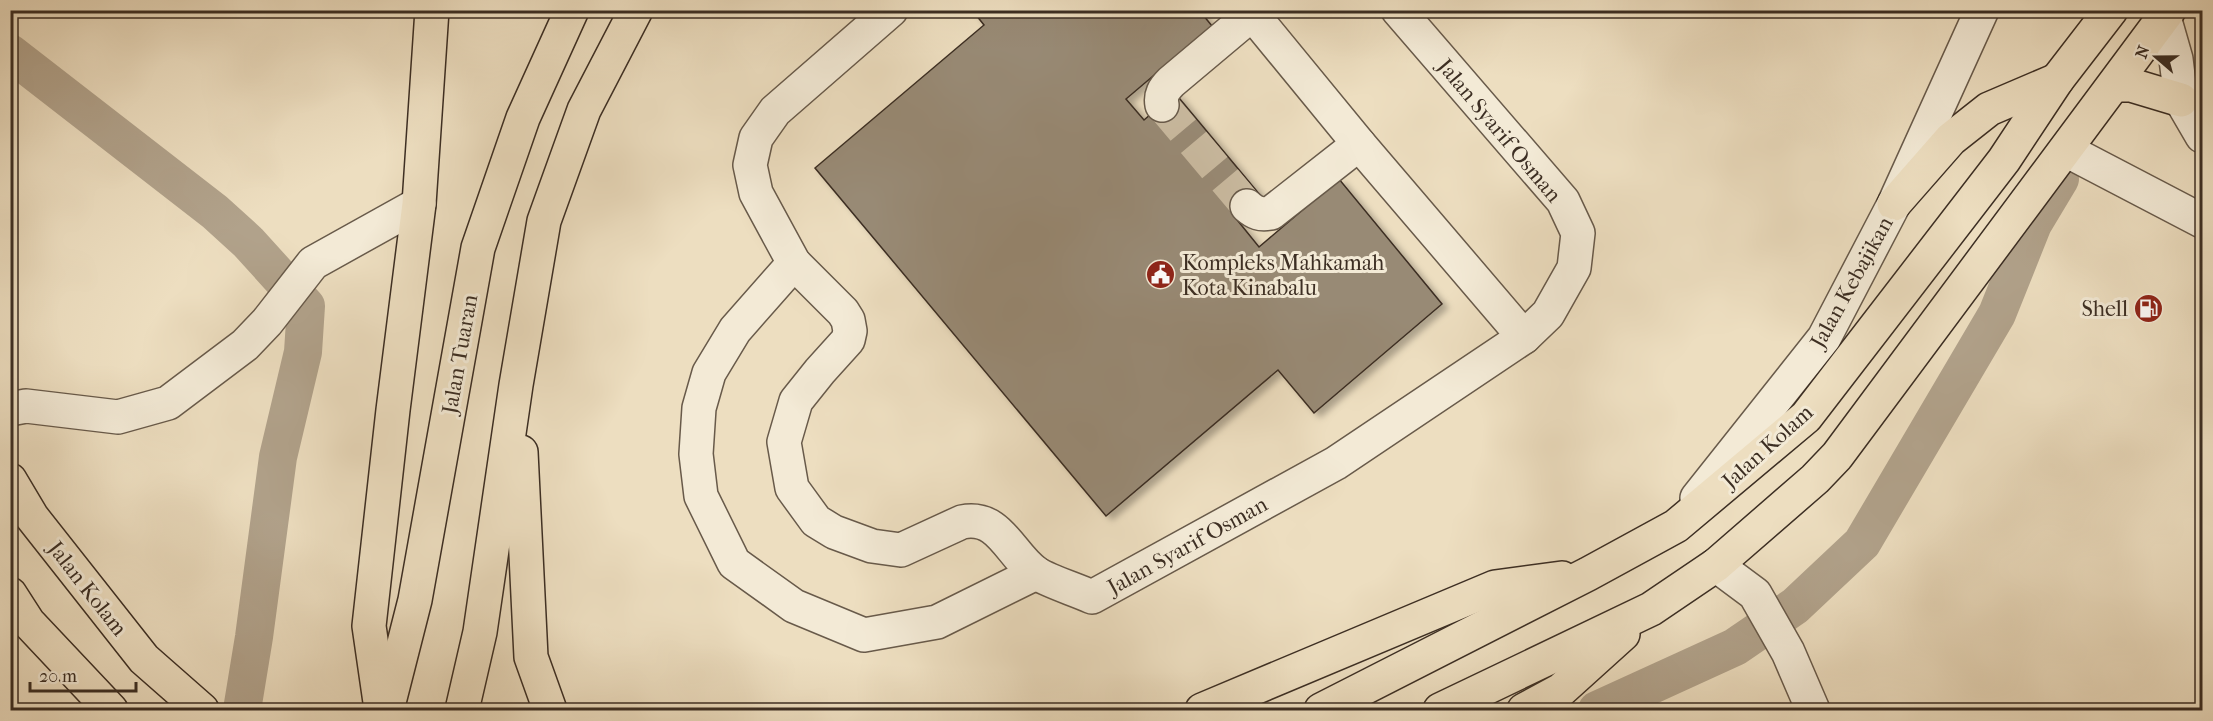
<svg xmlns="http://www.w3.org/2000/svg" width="2213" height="721" viewBox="0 0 2213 721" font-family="'IM FELL French Canon',serif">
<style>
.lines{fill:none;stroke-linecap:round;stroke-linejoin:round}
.canal{stroke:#b1a28b;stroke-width:38}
.building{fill:#988a75;stroke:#3c2e23;stroke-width:1.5;filter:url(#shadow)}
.minor-tunnel{stroke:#cabba1;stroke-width:33;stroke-dasharray:33 16;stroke-linecap:butt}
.minor-casing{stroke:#685a4a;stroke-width:36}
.major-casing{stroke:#3c2e23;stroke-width:36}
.minor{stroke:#f3ead6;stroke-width:33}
.major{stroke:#eddec0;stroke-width:33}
.labels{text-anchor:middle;stroke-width:6;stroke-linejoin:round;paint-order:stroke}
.street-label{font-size:22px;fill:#3c2e23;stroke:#f3ead6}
.poi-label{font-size:22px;fill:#3c2e23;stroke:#f3ead6;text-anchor:start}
</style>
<defs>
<filter id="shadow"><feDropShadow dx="6" dy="4" stdDeviation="3" flood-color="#0004"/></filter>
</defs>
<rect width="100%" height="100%" fill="#eddec0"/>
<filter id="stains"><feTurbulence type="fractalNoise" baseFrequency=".00333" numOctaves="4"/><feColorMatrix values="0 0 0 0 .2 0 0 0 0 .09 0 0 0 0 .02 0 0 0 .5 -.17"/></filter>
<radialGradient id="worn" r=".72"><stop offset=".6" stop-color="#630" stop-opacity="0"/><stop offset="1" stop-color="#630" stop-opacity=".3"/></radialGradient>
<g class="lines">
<g class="canal">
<path d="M 10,53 L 215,212 L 248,242 L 306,306 L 303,352 L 278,457 L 254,637 L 242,710"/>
<path d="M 1597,710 L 1735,647 L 1795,606 L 1862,543 L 1997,314 L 2033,224 L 2060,179"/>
</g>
</g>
<path class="building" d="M 972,10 L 1199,10 L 1212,26 L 1126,99 L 1144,120 L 1175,93 L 1260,195 L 1234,216 L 1259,247 L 1339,179 L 1442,304 L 1314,413 L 1278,370 L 1106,516 L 815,168 L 984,25 Z"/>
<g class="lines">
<path class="minor-tunnel" d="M 1162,105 L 1247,206"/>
<defs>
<g id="minor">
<path d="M 891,10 L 775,111 L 756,138 L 750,165 L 756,193 L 794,263 L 843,312 L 848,320 L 850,331 L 848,340 L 820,371 L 796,401 L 784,442 L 792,488 L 816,521 L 834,532 L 872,546 L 901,550 L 962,522 C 1000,514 1010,555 1036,573 C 1048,581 1077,590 1092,597 L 1336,463 L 1524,337 L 1548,314 L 1574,268 L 1578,233 L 1563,201 L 1398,10"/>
<path d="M 1249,10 L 1359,144 L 1524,337"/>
<path d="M 2164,17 L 2176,59 L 2181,100 L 2202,136"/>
<path d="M 1162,105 C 1160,95 1164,89 1171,82 L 1252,14"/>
<path d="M 2066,150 L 2202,221"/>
<path d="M 1247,206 C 1255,213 1260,215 1271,213 L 1359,144"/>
<path d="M 794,263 L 735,330 L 709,373 L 699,408 L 696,454 L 701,496 L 734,563 L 794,606 L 864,635 L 937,622 L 1036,573"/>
<path d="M 10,409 L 26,406 L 118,417 L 168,403 L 245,345 L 267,322 L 313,263 L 419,204"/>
<path d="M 1697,498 L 1824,338 L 1894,204 L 1982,10"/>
<path d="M 1716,565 L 1755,594 L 1788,652 L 1813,710"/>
</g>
<g id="major">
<path d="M 2114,85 L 2131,85 L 2181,100"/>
<path d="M 1894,204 L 1951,139 L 1989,109 L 2057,80"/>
<path d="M 521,452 L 531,657 L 550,710"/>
<path d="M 10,480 L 32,517 L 144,659 L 202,710"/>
<path d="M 10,594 L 28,622 L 111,710"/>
<path d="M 381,709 L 369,626 L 393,410 L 419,204 L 432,10"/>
<path d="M 387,710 L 415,600 L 478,248 L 523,118 L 572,10"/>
<path d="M 462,710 L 480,632 L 516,385 L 544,221 L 584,110 L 636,10"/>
<path d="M 1202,710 L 1495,587 L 1562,578"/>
<path d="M 1321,710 L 1588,574 L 1676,526 L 1806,417 L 2004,160 L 2057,80 L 2111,10"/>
<path d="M 1440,710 L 1651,609 L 1716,565 L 1815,479 L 1837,456 L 2169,10"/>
<path d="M 1524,710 L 1561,690 L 1623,634"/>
</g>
</defs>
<use href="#minor" class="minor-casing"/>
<use href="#major" class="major-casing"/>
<use href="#minor" class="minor"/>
<use href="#major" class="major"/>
</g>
<defs>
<symbol id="civic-disc" viewBox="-11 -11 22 22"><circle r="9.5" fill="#8f2418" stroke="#f3ead6"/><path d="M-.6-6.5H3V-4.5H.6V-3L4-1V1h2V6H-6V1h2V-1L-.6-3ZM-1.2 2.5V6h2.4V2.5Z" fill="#fff"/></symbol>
<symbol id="fuel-disc" viewBox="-11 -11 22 22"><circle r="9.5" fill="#8f2418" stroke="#f3ead6"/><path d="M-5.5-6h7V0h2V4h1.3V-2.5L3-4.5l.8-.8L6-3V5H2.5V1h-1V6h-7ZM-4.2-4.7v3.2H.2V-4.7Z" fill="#fff"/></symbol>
</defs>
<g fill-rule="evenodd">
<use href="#civic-disc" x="1144" y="258" width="33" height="33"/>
<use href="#fuel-disc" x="2132" y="292" width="33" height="33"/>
</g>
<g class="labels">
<g class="street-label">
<text transform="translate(1500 130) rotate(50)" y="8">Jalan Syarif Osman</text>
<text transform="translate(1851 282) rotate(-61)" y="8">Jalan Kebajikan</text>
<text transform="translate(459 354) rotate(-80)" y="8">Jalan Tuaran</text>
<text transform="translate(1767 446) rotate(-42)" y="8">Jalan Kolam</text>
<text transform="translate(1187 545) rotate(-29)" y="8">Jalan Syarif Osman</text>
<text transform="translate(88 588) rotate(52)" y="8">Jalan Kolam</text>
</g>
<g class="poi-label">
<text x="1182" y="270">Kompleks Mahkamah<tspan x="1182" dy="25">Kota Kinabalu</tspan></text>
<text x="2128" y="316" text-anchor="end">Shell</text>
</g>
</g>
<rect width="2213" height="721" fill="none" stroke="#eddec0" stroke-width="36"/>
<rect x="12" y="12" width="2189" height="697" fill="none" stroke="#3c2e23" stroke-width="3"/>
<rect x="18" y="18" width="2177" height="685" fill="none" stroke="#3c2e23" stroke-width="1.5"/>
<g transform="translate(2156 57) rotate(290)" stroke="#f3ead6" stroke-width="4.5" paint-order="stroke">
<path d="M0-4.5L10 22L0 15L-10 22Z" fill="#3c2e23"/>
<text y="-9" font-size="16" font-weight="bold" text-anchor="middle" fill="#3c2e23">N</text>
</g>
<path d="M30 682v9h106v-9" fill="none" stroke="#3c2e23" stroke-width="3"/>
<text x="39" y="682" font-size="18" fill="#3c2e23" stroke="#f3ead6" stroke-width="4.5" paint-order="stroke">20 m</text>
<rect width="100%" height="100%" filter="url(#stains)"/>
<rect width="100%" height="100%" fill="url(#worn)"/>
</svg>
